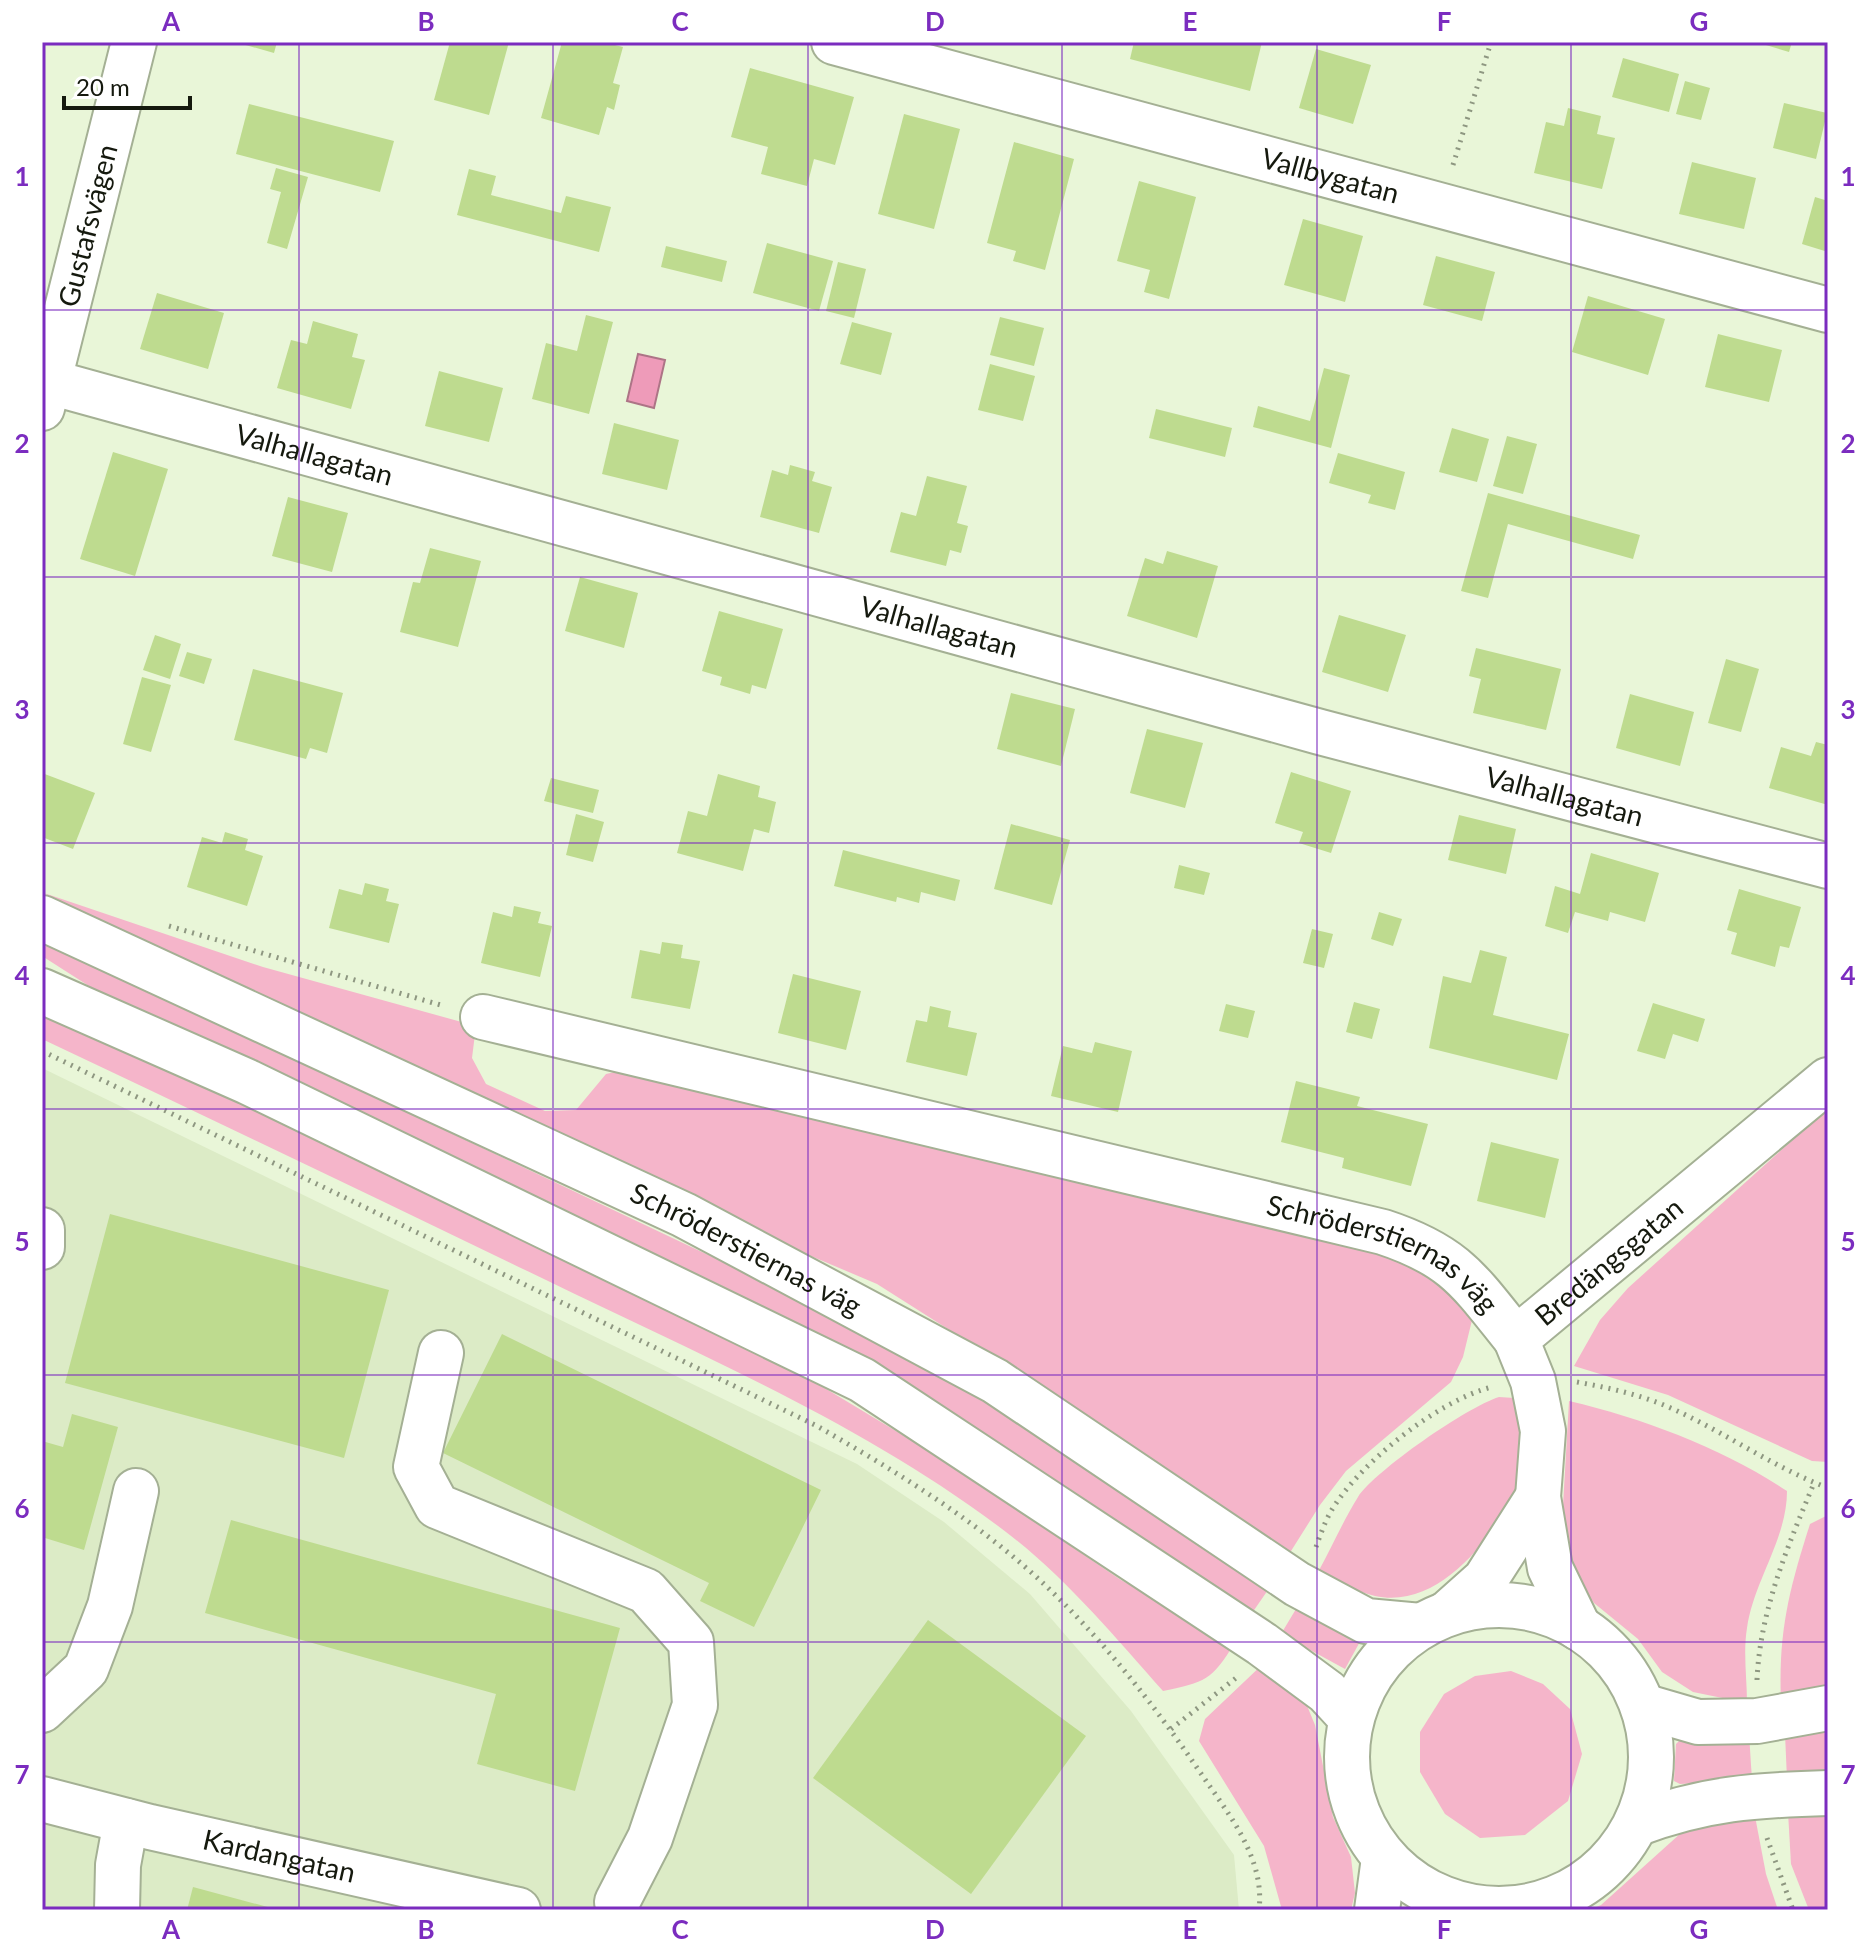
<svg xmlns="http://www.w3.org/2000/svg" width="1870" height="1952" viewBox="0 0 1870 1952" font-family="Lato,sans-serif">
<style>
.built{fill:#dcebc6}
.green{fill:#f5b5ca}
.water{fill:#ee9bb9;stroke:#ad7486;stroke-width:2}
.building{fill:#bedb8f}
.lines{fill:none;stroke-linecap:round;stroke-linejoin:round}
.minor-casing{stroke:#a4b094;stroke-width:48}
.major-casing{stroke:#a4b094;stroke-width:48}
.path{stroke:#8e9781;stroke-width:5;stroke-dasharray:2 6;stroke-linecap:butt}
.minor{stroke:#fff;stroke-width:44}
.major{stroke:#fff;stroke-width:44}
.grid{fill:none;stroke:#7b2cbf;stroke-width:2;stroke-opacity:0.55}
.labels{text-anchor:middle;stroke-width:6;stroke-linejoin:round;paint-order:stroke}
.street-label{font-size:28px;fill:#15190e;stroke:#fff}
.neatline{fill:none;stroke:#7b2cbf;stroke-width:3}
.grid-label{font-size:26px;text-anchor:middle;font-weight:bold;fill:#7b2cbf}
</style>
<rect width="100%" height="100%" fill="#e9f6d8"/>
<path class="built" d="M 42,1068 L 857,1464 L 944,1522 L 1030,1594 L 1131,1711 L 1234,1855 L 1239,1910 L 42,1910 Z"/>
<g class="green">
<path d="M 44,893 L 263,967 L 476,1026 L 472,1058 L 486,1084 L 545,1111 L 576,1110 L 606,1074 L 615,1072 L 1386,1251 L 1475,1308 L 1463,1357 L 1451,1382 L 1346,1471 L 1320,1505 L 1286,1559 L 1033,1383 L 877,1284 L 738,1225 L 137,941 Z"/>
<path d="M 42,939 L 917,1354 L 1270,1587 L 1250,1616 L 1136,1545 L 103,995 L 42,956 Z"/>
<path d="M 42,1008 L 818,1384 L 944,1460 L 1121,1580 L 1235,1642 C 1212,1681 1205,1682 1163,1691 C 1114,1636 1065,1577 1006,1532 C 866,1425 704,1357 546,1280 C 378,1199 211,1119 42,1039 Z"/>
<path d="M 1828,1108 L 1828,1462 L 1812,1461 L 1668,1395 L 1574,1366 L 1600,1320 L 1628,1288 Z"/>
<path d="M 1499,1397 L 1530,1399 C 1527,1432 1526,1464 1515,1495 C 1512,1507 1502,1517 1495,1526 C 1469,1564 1426,1607 1375,1596 C 1356,1591 1336,1581 1317,1574 C 1331,1549 1343,1521 1358,1497 C 1376,1470 1467,1407 1499,1397 Z"/>
<path d="M 1569,1401 C 1645,1419 1722,1448 1787,1491 C 1787,1539 1754,1580 1747,1628 C 1743,1652 1747,1679 1747,1703 L 1693,1692 L 1662,1672 L 1638,1639 L 1594,1603 L 1567,1562 L 1563,1506 Z"/>
<path d="M 1828,1515 L 1828,1695 L 1781,1702 C 1778,1632 1789,1590 1810,1524 Z"/>
<path d="M 1299,1604 L 1362,1638 L 1345,1669 L 1281,1634 Z"/>
<path d="M 1265,1662 L 1303,1696 L 1315,1725 L 1333,1817 L 1351,1857 L 1355,1893 L 1351,1910 L 1282,1910 L 1264,1846 L 1199,1741 L 1205,1719 Z"/>
<path d="M 1511,1671 L 1543,1684 L 1570,1709 L 1582,1754 L 1568,1801 L 1525,1835 L 1480,1838 L 1445,1814 L 1420,1772 L 1420,1732 L 1444,1694 L 1475,1676 Z"/>
<path d="M 1828,1729 L 1828,1775 L 1787,1779 L 1785,1734 Z"/>
<path d="M 1749,1734 L 1752,1780 L 1680,1784 L 1674,1781 L 1676,1744 L 1682,1738 Z"/>
<path d="M 1754,1811 L 1766,1874 L 1778,1910 L 1589,1910 L 1601,1905 L 1681,1833 Z"/>
<path d="M 1788,1812 L 1828,1812 L 1828,1910 L 1809,1910 L 1791,1864 Z"/>
</g>
<path class="water" d="M 638,354 L 665,360 L 654,408 L 627,401 Z"/>
<g class="building">
<path d="M 235,42 L 277,42 L 274,53 Z"/>
<path d="M 450,42 L 509,42 L 489,115 L 434,100 Z"/>
<path d="M 562,42 L 603,42 L 623,47 L 613,83 L 620,85 L 614,110 L 607,107 L 599,135 L 541,118 Z"/>
<path d="M 1134,42 L 1262,42 L 1250,91 L 1130,59 Z"/>
<path d="M 1756,42 L 1792,42 L 1789,52 Z"/>
<path d="M 1316,49 L 1371,65 L 1353,124 L 1299,108 Z"/>
<path d="M 1623,58 L 1679,74 L 1669,112 L 1612,97 Z"/>
<path d="M 750,68 L 854,97 L 835,165 L 814,159 L 807,186 L 761,174 L 768,147 L 731,137 Z"/>
<path d="M 1685,81 L 1710,88 L 1701,120 L 1676,114 Z"/>
<path d="M 1784,103 L 1827,113 L 1816,159 L 1773,148 Z"/>
<path d="M 249,104 L 394,141 L 380,192 L 236,154 Z"/>
<path d="M 1568,108 L 1601,116 L 1597,134 L 1615,138 L 1602,189 L 1534,173 L 1546,122 L 1564,126 Z"/>
<path d="M 904,114 L 960,129 L 934,229 L 878,214 Z"/>
<path d="M 1014,142 L 1074,159 L 1045,270 L 1013,261 L 1016,251 L 987,243 Z"/>
<path d="M 1692,162 L 1756,178 L 1744,229 L 1679,214 Z"/>
<path d="M 276,168 L 308,177 L 287,249 L 267,243 L 281,192 L 270,189 Z"/>
<path d="M 469,169 L 496,176 L 491,195 L 561,213 L 566,196 L 611,207 L 599,252 L 457,215 Z"/>
<path d="M 1139,181 L 1196,197 L 1169,299 L 1144,292 L 1150,270 L 1117,261 Z"/>
<path d="M 1815,197 L 1828,201 L 1828,252 L 1802,244 Z"/>
<path d="M 1303,219 L 1363,236 L 1345,302 L 1284,285 Z"/>
<path d="M 767,243 L 833,261 L 819,311 L 753,293 Z"/>
<path d="M 666,246 L 727,261 L 722,282 L 661,267 Z"/>
<path d="M 1436,256 L 1495,272 L 1482,321 L 1423,305 Z"/>
<path d="M 838,262 L 866,269 L 854,318 L 826,311 Z"/>
<path d="M 157,293 L 224,313 L 208,369 L 140,349 Z"/>
<path d="M 1588,296 L 1665,319 L 1648,375 L 1572,352 Z"/>
<path d="M 586,315 L 613,322 L 589,414 L 532,399 L 546,343 L 577,351 Z"/>
<path d="M 1000,317 L 1044,328 L 1034,366 L 990,355 Z"/>
<path d="M 313,321 L 358,334 L 352,357 L 365,360 L 351,409 L 277,388 L 291,340 L 307,344 Z"/>
<path d="M 852,322 L 892,333 L 881,375 L 840,364 Z"/>
<path d="M 1718,334 L 1782,350 L 1769,402 L 1705,387 Z"/>
<path d="M 990,364 L 1035,376 L 1023,421 L 978,410 Z"/>
<path d="M 1324,368 L 1350,375 L 1331,448 L 1253,427 L 1258,406 L 1310,421 Z"/>
<path d="M 439,371 L 503,388 L 489,442 L 425,426 Z"/>
<path d="M 1156,409 L 1232,428 L 1225,457 L 1149,438 Z"/>
<path d="M 614,423 L 679,440 L 667,490 L 602,474 Z"/>
<path d="M 1452,428 L 1489,439 L 1477,482 L 1439,472 Z"/>
<path d="M 1507,436 L 1537,444 L 1523,494 L 1493,486 Z"/>
<path d="M 113,452 L 168,469 L 135,576 L 80,559 Z"/>
<path d="M 1338,453 L 1405,472 L 1395,510 L 1368,503 L 1371,495 L 1329,483 Z"/>
<path d="M 790,465 L 815,472 L 812,481 L 832,487 L 819,533 L 760,517 L 772,470 L 788,475 Z"/>
<path d="M 927,476 L 967,486 L 957,523 L 968,526 L 961,553 L 950,550 L 946,566 L 890,552 L 901,512 L 916,516 Z"/>
<path d="M 1488,493 L 1640,535 L 1633,559 L 1508,524 L 1488,598 L 1461,591 Z"/>
<path d="M 288,497 L 348,513 L 332,572 L 272,556 Z"/>
<path d="M 430,548 L 481,561 L 458,647 L 400,632 L 413,582 L 420,583 Z"/>
<path d="M 1167,551 L 1218,566 L 1197,638 L 1127,616 L 1145,558 L 1163,564 Z"/>
<path d="M 580,577 L 638,593 L 624,648 L 565,631 Z"/>
<path d="M 719,611 L 783,629 L 766,689 L 752,685 L 750,694 L 720,685 L 722,677 L 702,671 Z"/>
<path d="M 1339,615 L 1406,635 L 1388,692 L 1322,672 Z"/>
<path d="M 155,635 L 181,644 L 170,679 L 143,670 Z"/>
<path d="M 1476,648 L 1561,669 L 1546,730 L 1473,713 L 1481,679 L 1469,676 Z"/>
<path d="M 187,652 L 212,659 L 204,684 L 179,676 Z"/>
<path d="M 1726,659 L 1759,669 L 1741,732 L 1708,723 Z"/>
<path d="M 253,669 L 343,693 L 327,753 L 310,748 L 306,759 L 234,740 Z"/>
<path d="M 142,677 L 171,685 L 151,752 L 123,744 Z"/>
<path d="M 1011,693 L 1075,709 L 1061,766 L 997,749 Z"/>
<path d="M 1630,694 L 1694,712 L 1680,766 L 1616,748 Z"/>
<path d="M 1147,729 L 1203,743 L 1185,808 L 1130,793 Z"/>
<path d="M 1816,742 L 1828,745 L 1828,805 L 1769,788 L 1781,747 L 1811,756 Z"/>
<path d="M 1291,772 L 1351,791 L 1331,853 L 1299,843 L 1303,832 L 1275,823 Z"/>
<path d="M 42,773 L 95,793 L 73,849 L 42,837 Z"/>
<path d="M 718,774 L 760,786 L 758,797 L 776,802 L 769,833 L 754,829 L 743,871 L 677,853 L 688,811 L 707,816 Z"/>
<path d="M 551,778 L 599,790 L 593,813 L 544,801 Z"/>
<path d="M 576,814 L 604,822 L 593,862 L 566,855 Z"/>
<path d="M 1459,815 L 1516,829 L 1506,874 L 1448,860 Z"/>
<path d="M 1011,824 L 1070,840 L 1052,905 L 994,889 Z"/>
<path d="M 225,832 L 248,839 L 245,850 L 263,856 L 247,906 L 187,887 L 202,837 L 222,843 Z"/>
<path d="M 843,850 L 960,880 L 955,901 L 921,892 L 919,903 L 897,897 L 896,902 L 834,886 Z"/>
<path d="M 1591,853 L 1659,873 L 1645,922 L 1610,912 L 1608,921 L 1575,912 L 1568,933 L 1545,926 L 1555,886 L 1580,894 Z"/>
<path d="M 1179,865 L 1210,873 L 1204,895 L 1174,888 Z"/>
<path d="M 365,883 L 389,889 L 386,901 L 399,904 L 389,943 L 329,928 L 339,889 L 362,895 Z"/>
<path d="M 1739,889 L 1801,907 L 1789,948 L 1780,946 L 1775,967 L 1731,954 L 1737,933 L 1727,930 Z"/>
<path d="M 514,906 L 541,912 L 538,923 L 552,926 L 540,977 L 481,963 L 493,912 L 512,917 Z"/>
<path d="M 1379,912 L 1402,919 L 1393,946 L 1371,939 Z"/>
<path d="M 1312,929 L 1333,934 L 1324,968 L 1303,963 Z"/>
<path d="M 662,942 L 683,945 L 681,958 L 700,961 L 690,1009 L 631,998 L 640,950 L 660,954 Z"/>
<path d="M 1480,950 L 1507,957 L 1493,1015 L 1569,1034 L 1557,1080 L 1429,1048 L 1443,976 L 1471,983 Z"/>
<path d="M 793,974 L 861,991 L 846,1050 L 778,1033 Z"/>
<path d="M 1354,1002 L 1380,1009 L 1372,1039 L 1346,1032 Z"/>
<path d="M 1653,1003 L 1705,1019 L 1698,1042 L 1673,1034 L 1665,1059 L 1637,1051 Z"/>
<path d="M 1226,1004 L 1255,1011 L 1248,1038 L 1219,1031 Z"/>
<path d="M 930,1006 L 951,1011 L 948,1027 L 977,1033 L 967,1076 L 906,1062 L 916,1020 L 927,1022 Z"/>
<path d="M 1095,1042 L 1132,1051 L 1118,1112 L 1051,1096 L 1063,1046 L 1092,1053 Z"/>
<path d="M 1296,1081 L 1360,1097 L 1357,1106 L 1428,1124 L 1411,1186 L 1342,1168 L 1344,1158 L 1281,1142 Z"/>
<path d="M 1491,1142 L 1559,1159 L 1545,1218 L 1477,1201 Z"/>
<path d="M 110,1214 L 389,1290 L 344,1458 L 65,1383 Z"/>
<path d="M 502,1334 L 821,1490 L 754,1627 L 700,1601 L 709,1583 L 443,1453 Z"/>
<path d="M 72,1414 L 118,1427 L 84,1550 L 45,1538 L 42,1547 L 42,1441 L 63,1447 Z"/>
<path d="M 231,1520 L 620,1628 L 575,1791 L 477,1764 L 496,1694 L 205,1613 Z"/>
<path d="M 928,1620 L 1086,1736 L 971,1894 L 813,1778 Z"/>
<path d="M 193,1887 L 275,1909 L 274,1910 L 187,1910 Z"/>
</g>
<g class="lines">
<defs>
<g id="minor">
<path id="s1" d="M 834,42 L 1828,310"/>
<path id="s2" d="M 50,382 L 1320,732 L 1828,866"/>
<path id="s3" d="M 42,408 L 134,42"/>
<path id="s4" d="M 42,918 L 684,1215 L 995,1381 L 1297,1584 L 1366,1621 L 1421,1626"/>
<path d="M 42,991 L 248,1082 L 862,1380 L 1262,1644 L 1327,1692 L 1351,1718"/>
<path id="s5" d="M 483,1017 L 1383,1232 C 1456,1256 1470,1282 1516,1339"/>
<path d="M 42,1230 L 42,1247"/>
<path d="M 441,1353 L 416,1467 L 437,1506 L 646,1591 L 691,1642 L 695,1705 L 650,1838 L 617,1902"/>
<path d="M 1448,1613 L 1485,1580 L 1538,1497"/>
<path id="s6" d="M 1579,1628 L 1550,1568 L 1538,1497 L 1543,1431 L 1533,1381 L 1516,1339 L 1828,1080"/>
<path d="M 42,1710 L 86,1669 L 110,1606 L 136,1491"/>
<path id="s7" d="M 42,1799 L 150,1827 L 518,1910"/>
<path d="M 117,1910 L 118,1865 L 126,1821"/>
</g>
<g id="major">
<circle cx="1499" cy="1757" r="152"/>
<path d="M 1643,1706 L 1698,1722 L 1757,1721 L 1828,1708"/>
<path d="M 1636,1824 C 1705,1798 1755,1795 1828,1793"/>
<path d="M 1377,1910 L 1384,1858"/>
</g>
</defs>
<use href="#minor" class="minor-casing"/>
<use href="#major" class="major-casing"/>
<g class="path">
<path d="M 1453,165 L 1491,42"/>
<path d="M 169,926 L 444,1006"/>
<path d="M 42,1051 L 817,1426 C 897,1472 979,1522 1046,1586 C 1106,1643 1158,1710 1204,1778 C 1231,1817 1265,1860 1259,1910"/>
<path d="M 1577,1382 C 1610,1388 1642,1395 1673,1409 C 1726,1433 1773,1467 1828,1488"/>
<path d="M 1316,1547 C 1320,1536 1324,1524 1330,1513 C 1357,1465 1438,1400 1492,1387"/>
<path d="M 1757,1680 C 1760,1610 1788,1546 1814,1483"/>
<path d="M 1171,1729 L 1236,1678"/>
<path d="M 1767,1838 L 1793,1910"/>
</g>
<use href="#minor" class="minor"/>
<use href="#major" class="major"/>
</g>
<path class="grid" d="M 299,42 L 299,1910M 553,42 L 553,1910M 808,42 L 808,1910M 1062,42 L 1062,1910M 1317,42 L 1317,1910M 1571,42 L 1571,1910M 42,310 L 1828,310M 42,577 L 1828,577M 42,843 L 1828,843M 42,1109 L 1828,1109M 42,1375 L 1828,1375M 42,1642 L 1828,1642"/>
<g class="labels">
<g class="street-label">
<text dy="10" stroke="none"><textPath href="#s1" startOffset="514">Vallbygatan</textPath></text>
<text dy="10" stroke="none"><textPath href="#s3" startOffset="188">Gustafsvägen</textPath></text>
<text dy="10" stroke="none"><textPath href="#s2" startOffset="274">Valhallagatan</textPath></text>
<text dy="10" stroke="none"><textPath href="#s2" startOffset="922">Valhallagatan</textPath></text>
<text dy="10" stroke="none"><textPath href="#s2" startOffset="1570">Valhallagatan</textPath></text>
<text dy="10" stroke="none"><textPath href="#s4" startOffset="778">Schröderstiernas väg</textPath></text>
<text dy="10" stroke="none"><textPath href="#s5" startOffset="934">Schröderstiernas väg</textPath></text>
<text dy="10" stroke="none"><textPath href="#s6" startOffset="422">Bredängsgatan</textPath></text>
<text dy="10" stroke="none"><textPath href="#s7" startOffset="244">Kardangatan</textPath></text>
</g>
</g>
<rect width="1870" height="1952" fill="none" stroke="#ffffff" stroke-width="88"/>
<path d="M64 96v12h126v-12" fill="none" stroke="#15190e" stroke-width="4"/>
<text x="76" y="96" font-size="24" fill="#15190e" stroke="#ffffff" stroke-width="6" paint-order="stroke">20 m</text>
<rect x="44" y="44" width="1782" height="1864" class="neatline"/>
<g class="grid-label">
<text x="171" y="31">A</text>
<text x="426" y="31">B</text>
<text x="680" y="31">C</text>
<text x="935" y="31">D</text>
<text x="1190" y="31">E</text>
<text x="1444" y="31">F</text>
<text x="1699" y="31">G</text>
<text x="22" y="186">1</text>
<text x="1848" y="186">1</text>
<text x="22" y="453">2</text>
<text x="1848" y="453">2</text>
<text x="22" y="719">3</text>
<text x="1848" y="719">3</text>
<text x="22" y="985">4</text>
<text x="1848" y="985">4</text>
<text x="22" y="1251">5</text>
<text x="1848" y="1251">5</text>
<text x="22" y="1518">6</text>
<text x="1848" y="1518">6</text>
<text x="22" y="1784">7</text>
<text x="1848" y="1784">7</text>
<text x="171" y="1939">A</text>
<text x="426" y="1939">B</text>
<text x="680" y="1939">C</text>
<text x="935" y="1939">D</text>
<text x="1190" y="1939">E</text>
<text x="1444" y="1939">F</text>
<text x="1699" y="1939">G</text>
</g>
</svg>
